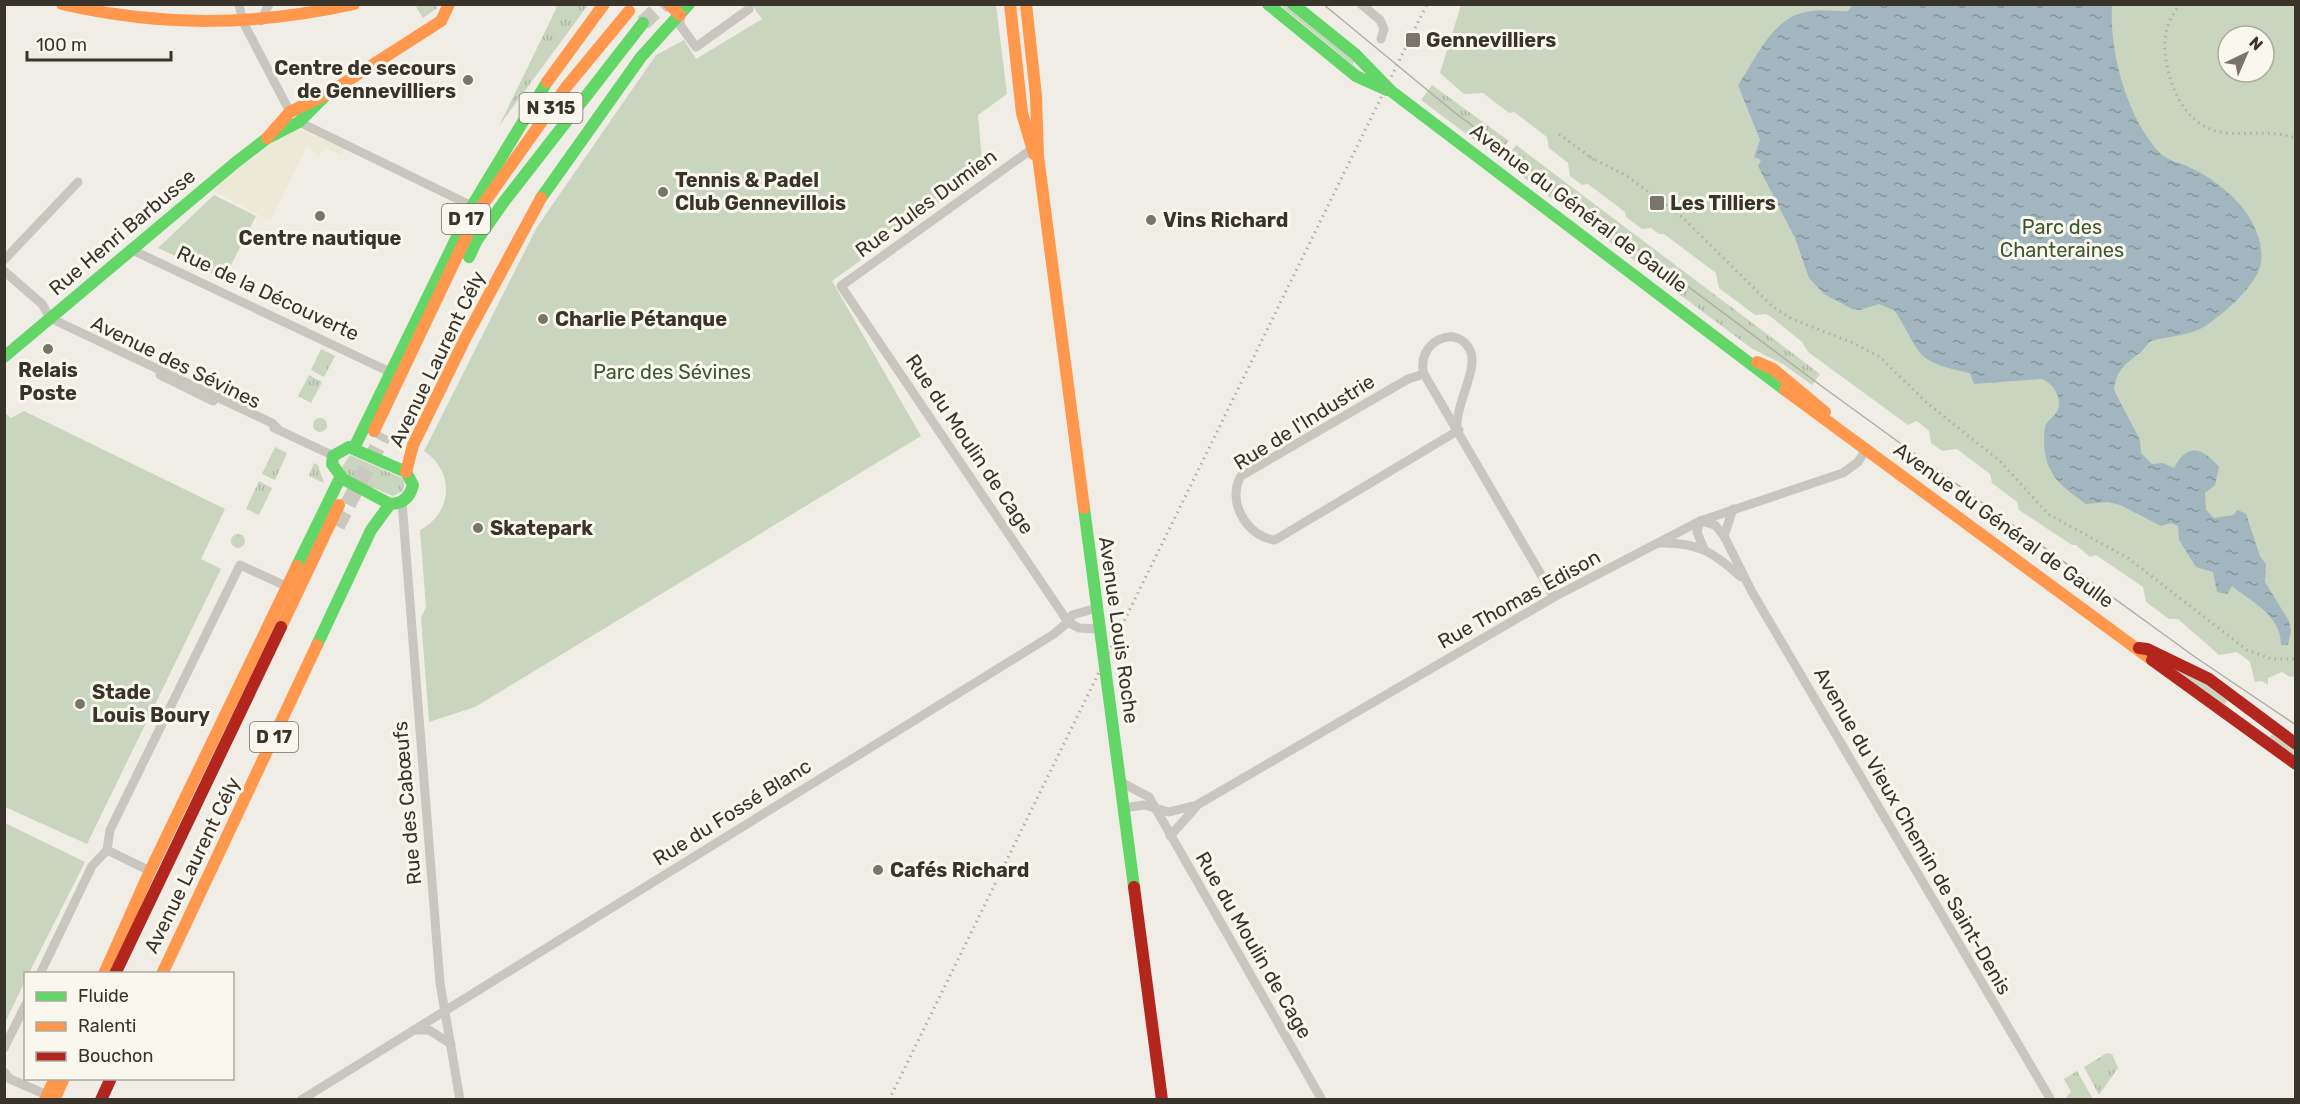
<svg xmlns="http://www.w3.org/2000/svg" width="2300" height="1104" viewBox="0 0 2300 1104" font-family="Rubik,sans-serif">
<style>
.grass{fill:url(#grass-tufts)}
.green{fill:#cad5c0;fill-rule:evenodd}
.plaza{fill:#ece9d6}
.water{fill:url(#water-ripples)}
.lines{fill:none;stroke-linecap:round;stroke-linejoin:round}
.highway-tunnel{stroke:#cbc8c0;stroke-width:16;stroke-dasharray:16 8;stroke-linecap:butt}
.street{stroke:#c8c6be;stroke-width:9}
.fast{stroke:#63d668;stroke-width:12}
.slow{stroke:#ff974d;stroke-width:12}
.jam{stroke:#b3261e;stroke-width:12}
.tram{stroke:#b0aea8;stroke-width:1.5}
.rail{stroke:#b0aea8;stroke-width:3;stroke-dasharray:1.5 4.5;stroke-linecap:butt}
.poi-dot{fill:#79756c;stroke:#faf8ee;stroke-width:2}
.labels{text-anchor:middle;stroke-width:6;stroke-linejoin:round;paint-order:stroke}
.shield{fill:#faf8ee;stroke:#736f66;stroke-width:1.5}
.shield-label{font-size:18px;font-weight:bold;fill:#39342b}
.poi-label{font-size:20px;font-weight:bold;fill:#39342b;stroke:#faf8ee;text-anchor:start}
.street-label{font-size:20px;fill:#39342b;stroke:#faf8ee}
.park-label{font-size:20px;fill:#3c5730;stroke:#faf8ee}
</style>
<defs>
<pattern id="grass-tufts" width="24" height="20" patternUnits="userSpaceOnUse" patternTransform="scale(1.5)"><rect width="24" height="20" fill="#cad5c0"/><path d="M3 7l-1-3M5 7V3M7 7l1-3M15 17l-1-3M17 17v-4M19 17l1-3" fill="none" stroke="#aeb7a5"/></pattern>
<pattern id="water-ripples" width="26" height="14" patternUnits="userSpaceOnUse" patternTransform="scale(1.5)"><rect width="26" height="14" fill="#a2b6bf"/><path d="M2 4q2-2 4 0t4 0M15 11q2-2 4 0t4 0" fill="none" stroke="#85959b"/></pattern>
</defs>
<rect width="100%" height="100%" fill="#efede5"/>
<g class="grass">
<path d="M 420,5 L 435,5 L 437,8 L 423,18 L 416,7 Z"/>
<path d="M 550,5 L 588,5 L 499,126 L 557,7 Z"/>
<path d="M 1280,5 L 1286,5 L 1354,60 L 1353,65 Z"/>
<path d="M 1432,85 L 1509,141 L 1497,157 L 1421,100 Z"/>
<path d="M 1516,145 L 1820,374 L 1812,385 L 1783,364 L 1751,348 L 1503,162 Z"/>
<path d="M 321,349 L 335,356 L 324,377 L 311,370 Z"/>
<path d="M 309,375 L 322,382 L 311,403 L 298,396 Z"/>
<circle cx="320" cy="425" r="7"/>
<path d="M 275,447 L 287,453 L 275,480 L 262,474 Z"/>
<path d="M 350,455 L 402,478 L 404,482 L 403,491 L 393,496 L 350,478 L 342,467 Z"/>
<path d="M 314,463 L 318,465 L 324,483 L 309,476 Z"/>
<path d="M 259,481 L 272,488 L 259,515 L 246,509 Z"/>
<circle cx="238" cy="541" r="7"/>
<path d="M 2145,651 L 2193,673 L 2229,697 L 2224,705 Z"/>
<path d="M 2272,734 L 2295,751 L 2295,758 L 2269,738 Z"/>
<path d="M 2107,1053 L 2112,1054 L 2118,1068 L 2099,1095 L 2084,1067 Z"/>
<path d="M 2077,1071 L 2093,1099 L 2067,1099 L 2066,1097 L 2071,1092 L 2064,1079 Z"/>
</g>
<g class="green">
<path d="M 752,5 L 996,5 L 1007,94 L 978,115 L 983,171 L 938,203 L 935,199 L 879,237 L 882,245 L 832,281 L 921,436 L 475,707 L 429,722 L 421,618 L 426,607 L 420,530 C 453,513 455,471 424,451 L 537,227 L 656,55 L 684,40 L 696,59 L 762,19 Z"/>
<path d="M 1461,5 L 2295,5 L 2295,676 L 2290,677 L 2282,672 L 2268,678 L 2268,685 L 2262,681 L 2255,682 L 2250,662 L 2237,652 L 2219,655 L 2178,619 L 2169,619 L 2146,602 L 2143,587 L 2096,555 L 2090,557 L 2076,545 L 2072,545 L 2019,510 L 2017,502 L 1992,483 L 1990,474 L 1957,449 L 1942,451 L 1931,443 L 1929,431 L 1917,421 L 1908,425 L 1808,352 L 1802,342 L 1770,316 L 1765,314 L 1755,315 L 1719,288 L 1716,273 L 1664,234 L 1659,234 L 1651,228 L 1642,229 L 1626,217 L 1625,212 L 1588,184 L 1582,185 L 1570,176 L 1568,163 L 1549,148 L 1547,137 L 1514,112 L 1509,113 L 1483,93 L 1464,94 L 1440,73 ZM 2228,36 L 2264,36 L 2264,72 L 2228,72 Z"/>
<path d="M 214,195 L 256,216 L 224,279 L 158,248 Z"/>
<path d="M 24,411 L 225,509 L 201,559 L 221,569 L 87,844 L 5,807 L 4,412 L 11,418 Z"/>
<path d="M 5,823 L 85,862 L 29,973 L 26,974 L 25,981 L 5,1023 Z"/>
</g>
<path class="plaza" d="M 299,129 L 343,148 L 343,152 L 341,155 L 326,148 L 318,155 L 307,146 L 270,221 L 212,190 L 286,133 Z"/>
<path class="water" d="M 1853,4 L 2112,5 C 2109,51 2127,119 2160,153 C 2167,160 2180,163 2189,167 C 2203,173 2216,182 2227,192 C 2246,207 2265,237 2261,263 C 2257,286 2222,315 2204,327 C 2188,336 2169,336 2151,341 C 2147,344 2145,348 2142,351 C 2127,363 2116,369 2114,390 L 2140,440 L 2141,453 L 2152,464 L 2163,463 L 2174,468 C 2187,443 2202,447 2219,467 L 2215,485 L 2205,493 L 2206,510 L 2214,518 L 2233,515 L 2238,510 L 2246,514 L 2260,556 L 2266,564 L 2265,582 L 2289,621 L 2291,631 L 2288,645 L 2281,645 C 2281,615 2253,603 2232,586 L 2227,594 L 2217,592 L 2213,572 L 2196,567 L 2179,540 L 2178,526 L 2171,523 L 2161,526 L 2120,505 L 2108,502 L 2086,504 C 2073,494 2057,485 2050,469 C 2044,458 2043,440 2045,428 C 2046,421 2052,419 2056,413 C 2064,401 2055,384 2042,379 L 1974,384 L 1970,373 C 1913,361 1923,356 1895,311 L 1879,304 L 1860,310 L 1852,309 L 1824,294 L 1809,278 L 1795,238 L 1758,166 L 1761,160 L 1754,157 L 1760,140 L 1738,85 C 1757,57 1773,15 1811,11 C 1823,9 1836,12 1848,11 Z"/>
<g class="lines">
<g class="highway-tunnel">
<path d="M 643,23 L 663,4"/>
<path d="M 337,526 L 384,434"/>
</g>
<g class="street">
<path d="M 239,4 L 243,22 L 290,112"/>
<path d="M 1361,4 L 1380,20 L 1384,29 L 1381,39"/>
<path d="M 680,15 L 680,25 L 696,47 L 749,9"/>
<path d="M 261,21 L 269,4"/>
<path d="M 299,122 L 472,206"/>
<path d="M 1032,149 L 841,286 L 1068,622"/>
<path d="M 130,249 L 390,372"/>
<path d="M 4,260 L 78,182"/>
<path d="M 4,271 L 42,304 L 50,318 L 272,423 L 278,429"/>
<path d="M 1424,374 L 1408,379 L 1241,476 C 1226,501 1247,537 1275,540 L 1459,430"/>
<path d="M 160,375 L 213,401"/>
<path d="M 1457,426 C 1456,403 1479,368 1470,350 C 1456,322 1415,343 1424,374 L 1554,597"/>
<path d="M 274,428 L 334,456"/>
<path d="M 402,502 L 440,983 L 460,1100"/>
<path d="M 1700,521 L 1715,525 L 1724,536 L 1752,592 L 2051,1100"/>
<path d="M 1700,521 L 1697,532 L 1704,549"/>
<path d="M 1724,536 L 1733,509"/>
<path d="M 1660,543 C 1698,542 1713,552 1741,577"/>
<path d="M 1068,622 L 1079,628 L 1099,629"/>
<path d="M 1119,781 L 1149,797 L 1322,1100"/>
<path d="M 1123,808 L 1144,805 L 1169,812 L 1197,805 L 1554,597 L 1700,521 L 1843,473 L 1858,462 L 1867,448"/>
<path d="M 1170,836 L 1196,807"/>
<path d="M 107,850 L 150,871"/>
<path d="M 40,974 L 92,866 L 107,850 L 110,830 L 240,565 L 288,587"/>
<path d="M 414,1030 L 429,1030 L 451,1044"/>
<path d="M 4,1048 L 26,1004"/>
<path d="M 4,1072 L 10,1079 L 47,1095"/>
<path d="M 301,1100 L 1054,634 L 1068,622 L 1072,615 L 1097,608"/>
</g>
<g class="fast">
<path d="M 1268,4 L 1356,76 L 1387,90"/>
<path d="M 1293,4 L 1355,54 L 1391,91 L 1785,390"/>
<path d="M 541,198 L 641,57 L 689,4"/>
<path d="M 469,257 L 477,240 L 503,203 L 643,23"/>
<path d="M 4,357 L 235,163 L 266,139 L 299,122 L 327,94"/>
<path d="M 349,447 L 406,472 L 413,485 C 410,497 403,504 390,504 L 343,479 L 332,464 L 333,456 Z"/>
<path d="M 354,448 L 472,206 L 547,82"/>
<path d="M 1084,508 L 1134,887"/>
<path d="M 297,566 L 340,478"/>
<path d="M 317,645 L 371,530 L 390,504"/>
</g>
<g class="slow">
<path d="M 62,4 C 161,27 255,26 354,4"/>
<path d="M 669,4 L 680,15"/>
<path d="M 1010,4 L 1022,113 L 1034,154"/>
<path d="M 1026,4 L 1036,96 L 1038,156 L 1084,508"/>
<path d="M 547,82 L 604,4"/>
<path d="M 267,138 L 290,112 L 327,94 L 441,21 L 449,4"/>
<path d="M 1757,362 L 1773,369 L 1825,412"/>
<path d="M 1785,390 L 2152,660"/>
<path d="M 374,431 L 479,210 L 567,86 L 629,11"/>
<path d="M 406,472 L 413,445 L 465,339 L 541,198"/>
<path d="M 281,627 L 339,505"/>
<path d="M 104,974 L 150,871 L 297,566"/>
<path d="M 162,974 L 317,645"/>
<path d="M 45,1100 L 55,1078"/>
<path d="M 54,1100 L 64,1078"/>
</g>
<g class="jam">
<path d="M 2139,648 L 2147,649 L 2209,679 L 2296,744"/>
<path d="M 2152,660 L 2296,764"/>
<path d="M 1134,887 L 1162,1100"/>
<path d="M 115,974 L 281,627"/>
<path d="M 101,1100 L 111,1078"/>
</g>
<path class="tram" d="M 1323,4 L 1454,112 L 1820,385 L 2195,657 L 2296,725"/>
<g class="rail">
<path d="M 2181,4 C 2165,21 2162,43 2167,65 C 2173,97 2191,130 2227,133 C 2251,135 2271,130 2296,138"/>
<path d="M 2293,4 L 2296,5"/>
<path d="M 1559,134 L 1597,162"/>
<path d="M 1590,157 L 1627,176 L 1682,217 L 1773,307 L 1792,319 L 1851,342 L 1880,357 L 1927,403 L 2000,461 L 2048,514 L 2128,558 L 2247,650 L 2272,659 L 2296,659"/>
<path d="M 889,1100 L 1427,4"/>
</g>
</g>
<g class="poi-dot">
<rect x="1405" y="32" width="16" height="16" rx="3"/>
<circle cx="468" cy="80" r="6"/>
<circle cx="663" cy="192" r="6"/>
<rect x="1649" y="195" width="16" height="16" rx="3"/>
<circle cx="320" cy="216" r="6"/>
<circle cx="1151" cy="220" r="6"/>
<circle cx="543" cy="319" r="6"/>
<circle cx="48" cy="349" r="6"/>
<circle cx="478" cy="528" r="6"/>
<circle cx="80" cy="704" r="6"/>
<circle cx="878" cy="870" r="6"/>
</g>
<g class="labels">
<g class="shield">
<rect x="519.5" y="93" width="63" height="30" rx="4.5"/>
<rect x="442" y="204" width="48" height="30" rx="4.5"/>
<rect x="250" y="722" width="48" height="30" rx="4.5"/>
</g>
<g class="shield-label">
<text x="551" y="114">N 315</text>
<text x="466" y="225">D 17</text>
<text x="274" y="743">D 17</text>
</g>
<g class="poi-label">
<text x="1426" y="47">Gennevilliers</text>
<text x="456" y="75" text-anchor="end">Centre de secours<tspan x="456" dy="23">de Gennevilliers</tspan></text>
<text x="675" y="187">Tennis &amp; Padel<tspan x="675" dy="23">Club Gennevillois</tspan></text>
<text x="1670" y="210">Les Tilliers</text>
<text x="1163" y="227">Vins Richard</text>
<text x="320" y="245" text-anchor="middle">Centre nautique</text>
<text x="555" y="326">Charlie Pétanque</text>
<text x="48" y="377" text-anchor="middle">Relais<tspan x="48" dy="23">Poste</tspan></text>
<text x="490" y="535">Skatepark</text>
<text x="92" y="699">Stade<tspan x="92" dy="23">Louis Boury</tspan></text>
<text x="890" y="877">Cafés Richard</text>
</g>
<g class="street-label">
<text transform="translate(926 203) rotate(-36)" y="7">Rue Jules Dumien</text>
<text transform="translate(1579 208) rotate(37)" y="7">Avenue du Général de Gaulle</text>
<text transform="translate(122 232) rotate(-40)" y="7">Rue Henri Barbusse</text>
<text transform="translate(268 293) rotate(25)" y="7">Rue de la Découverte</text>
<text transform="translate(437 359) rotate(-64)" y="7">Avenue Laurent Cély</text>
<text transform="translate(176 362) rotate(26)" y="7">Avenue des Sévines</text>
<text transform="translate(1304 422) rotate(-32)" y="7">Rue de l'Industrie</text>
<text transform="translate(970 444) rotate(56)" y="7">Rue du Moulin de Cage</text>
<text transform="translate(2004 525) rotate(36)" y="7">Avenue du Général de Gaulle</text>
<text transform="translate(1519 599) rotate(-29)" y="7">Rue Thomas Edison</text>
<text transform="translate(1119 630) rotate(82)" y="7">Avenue Louis Roche</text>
<text transform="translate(407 803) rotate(-95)" y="7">Rue des Cabœufs</text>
<text transform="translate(732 812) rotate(-32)" y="7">Rue du Fossé Blanc</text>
<text transform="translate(1913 831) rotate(60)" y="7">Avenue du Vieux Chemin de Saint-Denis</text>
<text transform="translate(192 865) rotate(-64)" y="7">Avenue Laurent Cély</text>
<text transform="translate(1254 945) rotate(60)" y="7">Rue du Moulin de Cage</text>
</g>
<g class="park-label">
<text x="2062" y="234">Parc des<tspan x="2062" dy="23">Chanteraines</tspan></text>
<text x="672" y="379">Parc des Sévines</text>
</g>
</g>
<rect width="2300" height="1104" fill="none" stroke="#39342b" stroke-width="12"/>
<rect x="24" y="972" width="210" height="108" fill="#faf8ee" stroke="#adaaa0" stroke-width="1.5"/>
<rect x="36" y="992" width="30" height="9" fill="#63d668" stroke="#adaaa0" stroke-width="1.5"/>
<text x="78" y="1002" font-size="18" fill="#39342b">Fluide</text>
<rect x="36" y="1022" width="30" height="9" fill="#ff974d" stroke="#adaaa0" stroke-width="1.5"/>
<text x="78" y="1032" font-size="18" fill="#39342b">Ralenti</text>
<rect x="36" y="1052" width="30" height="9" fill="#b3261e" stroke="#adaaa0" stroke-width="1.5"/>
<text x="78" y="1062" font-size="18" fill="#39342b">Bouchon</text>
<g transform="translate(2246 54) rotate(44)"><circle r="28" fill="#faf8ee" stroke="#adaaa0" stroke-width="1.5"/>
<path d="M0-4.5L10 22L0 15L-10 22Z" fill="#79756c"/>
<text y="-9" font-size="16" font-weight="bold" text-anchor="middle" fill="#39342b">N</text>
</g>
<path d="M27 51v9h144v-9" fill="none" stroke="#39342b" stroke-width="3"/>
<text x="36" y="51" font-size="18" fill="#39342b" stroke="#faf8ee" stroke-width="4.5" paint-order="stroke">100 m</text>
</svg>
